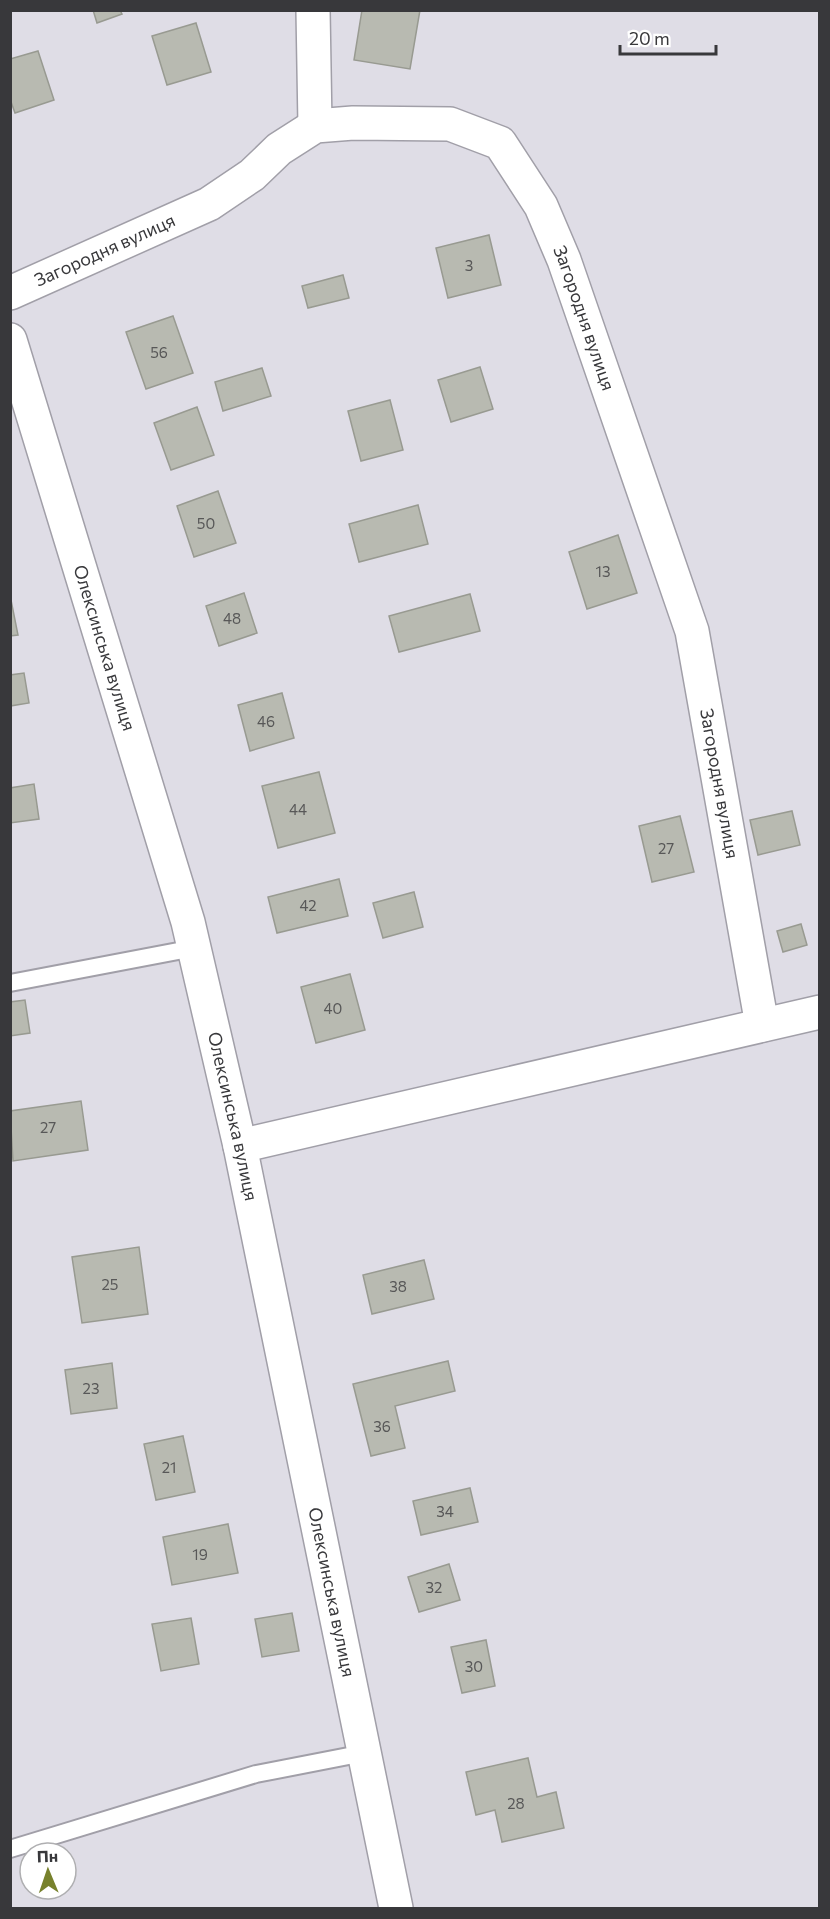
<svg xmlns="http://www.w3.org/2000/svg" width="830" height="1919" viewBox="0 0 830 1919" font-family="Commissioner,sans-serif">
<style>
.building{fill:#b8bab1;stroke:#989a91;stroke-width:1.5}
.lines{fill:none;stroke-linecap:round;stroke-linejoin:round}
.service-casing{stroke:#a19fa8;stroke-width:20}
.minor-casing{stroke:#a19fa8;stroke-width:36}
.tertiary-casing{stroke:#a19fa8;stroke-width:36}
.service{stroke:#fff;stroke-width:16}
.minor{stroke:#fff;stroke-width:33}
.tertiary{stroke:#fff;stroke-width:33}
.labels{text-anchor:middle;stroke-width:4.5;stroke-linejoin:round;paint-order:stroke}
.number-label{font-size:15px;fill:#585858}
.street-label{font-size:18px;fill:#38383b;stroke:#fff}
</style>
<rect width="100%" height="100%" fill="#dfdde6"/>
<g class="building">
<path d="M 93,10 L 120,10 L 122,14 L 97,23 Z"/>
<path d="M 362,10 L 420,10 L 410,69 L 354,60 Z"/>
<path d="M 196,23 L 211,72 L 167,85 L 152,36 Z"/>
<path d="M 38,51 L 54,100 L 15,113 L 10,99 L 10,59 Z"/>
<path d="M 489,235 L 501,285 L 448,298 L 436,248 Z"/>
<path d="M 343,275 L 349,298 L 308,308 L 302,286 Z"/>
<path d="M 173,316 L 193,373 L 146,389 L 126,332 Z"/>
<path d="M 480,367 L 493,409 L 451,422 L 438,380 Z"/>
<path d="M 262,368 L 271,396 L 223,411 L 215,382 Z"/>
<path d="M 390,400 L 403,450 L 361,461 L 348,411 Z"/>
<path d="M 197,407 L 214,455 L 171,470 L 154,423 Z"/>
<path d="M 218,491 L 236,543 L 194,557 L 177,506 Z"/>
<path d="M 418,505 L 428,544 L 359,562 L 349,524 Z"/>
<path d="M 618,535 L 637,593 L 587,609 L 569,552 Z"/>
<path d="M 244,593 L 257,633 L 219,646 L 206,606 Z"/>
<path d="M 470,594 L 480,631 L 399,652 L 389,616 Z"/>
<path d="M 10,595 L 18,635 L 10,636 Z"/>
<path d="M 24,673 L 29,703 L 10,706 L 10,675 Z"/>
<path d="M 282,693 L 294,738 L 250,751 L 238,705 Z"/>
<path d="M 319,772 L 335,833 L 278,848 L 262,786 Z"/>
<path d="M 34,784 L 39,819 L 10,823 L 10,788 Z"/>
<path d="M 792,811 L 800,845 L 758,855 L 750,820 Z"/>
<path d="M 680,816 L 694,872 L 652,882 L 639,826 Z"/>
<path d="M 339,879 L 348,916 L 277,933 L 268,897 Z"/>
<path d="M 414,892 L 423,927 L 383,938 L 373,903 Z"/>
<path d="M 801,924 L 807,945 L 783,952 L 777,931 Z"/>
<path d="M 350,974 L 365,1030 L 316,1043 L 301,987 Z"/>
<path d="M 25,1000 L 30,1033 L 10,1036 L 10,1002 Z"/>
<path d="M 81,1101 L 88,1150 L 13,1161 L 10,1111 Z"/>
<path d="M 139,1247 L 148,1314 L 82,1323 L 72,1257 Z"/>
<path d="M 424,1260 L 434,1299 L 372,1314 L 363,1275 Z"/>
<path d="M 448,1361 L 455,1391 L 395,1406 L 405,1448 L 371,1456 L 353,1384 Z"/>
<path d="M 112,1363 L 117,1408 L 71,1414 L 65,1370 Z"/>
<path d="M 183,1436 L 195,1492 L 156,1500 L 144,1444 Z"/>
<path d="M 470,1488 L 478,1522 L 421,1535 L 413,1501 Z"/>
<path d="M 228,1524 L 238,1573 L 172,1585 L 163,1537 Z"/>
<path d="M 449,1564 L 460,1600 L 419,1612 L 408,1577 Z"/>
<path d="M 292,1613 L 299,1651 L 262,1657 L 255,1619 Z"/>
<path d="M 191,1618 L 199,1664 L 161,1671 L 152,1624 Z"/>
<path d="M 486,1640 L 495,1686 L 462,1693 L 451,1647 Z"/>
<path d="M 528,1758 L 537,1797 L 556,1792 L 564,1828 L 502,1842 L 495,1810 L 476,1815 L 466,1772 Z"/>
</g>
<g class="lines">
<defs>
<g id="service">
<path d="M 10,983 L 194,948"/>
<path d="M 10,1849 L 256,1774 L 364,1753"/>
</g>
<g id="minor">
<path d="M 313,10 L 315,126"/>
<path id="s1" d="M 10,293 L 209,204 L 252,175 L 279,149 L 315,126 L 353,123 L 450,124 L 500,143 L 541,206 L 564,260 L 692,631 L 762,1025"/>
<path d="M 240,1146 L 820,1012"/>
</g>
<g id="tertiary">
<path id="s2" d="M 10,340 L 188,922 L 240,1146 L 396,1908"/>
</g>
</defs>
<use href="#service" class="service-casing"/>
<use href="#minor" class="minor-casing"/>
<use href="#tertiary" class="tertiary-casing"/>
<use href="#service" class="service"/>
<use href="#minor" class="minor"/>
<use href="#tertiary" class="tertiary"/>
</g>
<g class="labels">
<g class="number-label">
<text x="469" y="271">3</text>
<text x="159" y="358">56</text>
<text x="206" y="529">50</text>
<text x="603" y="577">13</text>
<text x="232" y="624">48</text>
<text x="266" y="727">46</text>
<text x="298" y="815">44</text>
<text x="666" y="854">27</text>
<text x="308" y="911">42</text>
<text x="333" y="1014">40</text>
<text x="48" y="1133">27</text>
<text x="110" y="1290">25</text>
<text x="398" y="1292">38</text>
<text x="91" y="1394">23</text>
<text x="382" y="1432">36</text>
<text x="169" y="1473">21</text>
<text x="445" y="1517">34</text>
<text x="200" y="1560">19</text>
<text x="434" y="1593">32</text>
<text x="474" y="1672">30</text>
<text x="516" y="1809">28</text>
</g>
<g class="street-label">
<text dy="6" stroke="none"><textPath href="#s1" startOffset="104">Загородня вулиця</textPath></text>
<text dy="6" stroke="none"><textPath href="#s1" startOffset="734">Загородня вулиця</textPath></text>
<text dy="6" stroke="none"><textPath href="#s2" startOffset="322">Олексинська вулиця</textPath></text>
<text dy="6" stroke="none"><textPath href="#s1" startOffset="1220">Загородня вулиця</textPath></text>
<text dy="6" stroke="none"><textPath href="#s2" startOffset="808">Олексинська вулиця</textPath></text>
<text dy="6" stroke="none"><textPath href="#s2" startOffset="1294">Олексинська вулиця</textPath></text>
</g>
</g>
<rect width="830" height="1919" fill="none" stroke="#38383b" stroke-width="24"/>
<g transform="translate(48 1871) rotate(358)"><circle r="28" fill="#ffffff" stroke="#afafb1" stroke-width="1.5"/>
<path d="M0-4.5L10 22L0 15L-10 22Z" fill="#77812c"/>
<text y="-9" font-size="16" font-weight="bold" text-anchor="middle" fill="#38383b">Пн</text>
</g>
<path d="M620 45v9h96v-9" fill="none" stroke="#38383b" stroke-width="3"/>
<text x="629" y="45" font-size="18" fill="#38383b" stroke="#ffffff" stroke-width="4.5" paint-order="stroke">20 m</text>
</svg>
